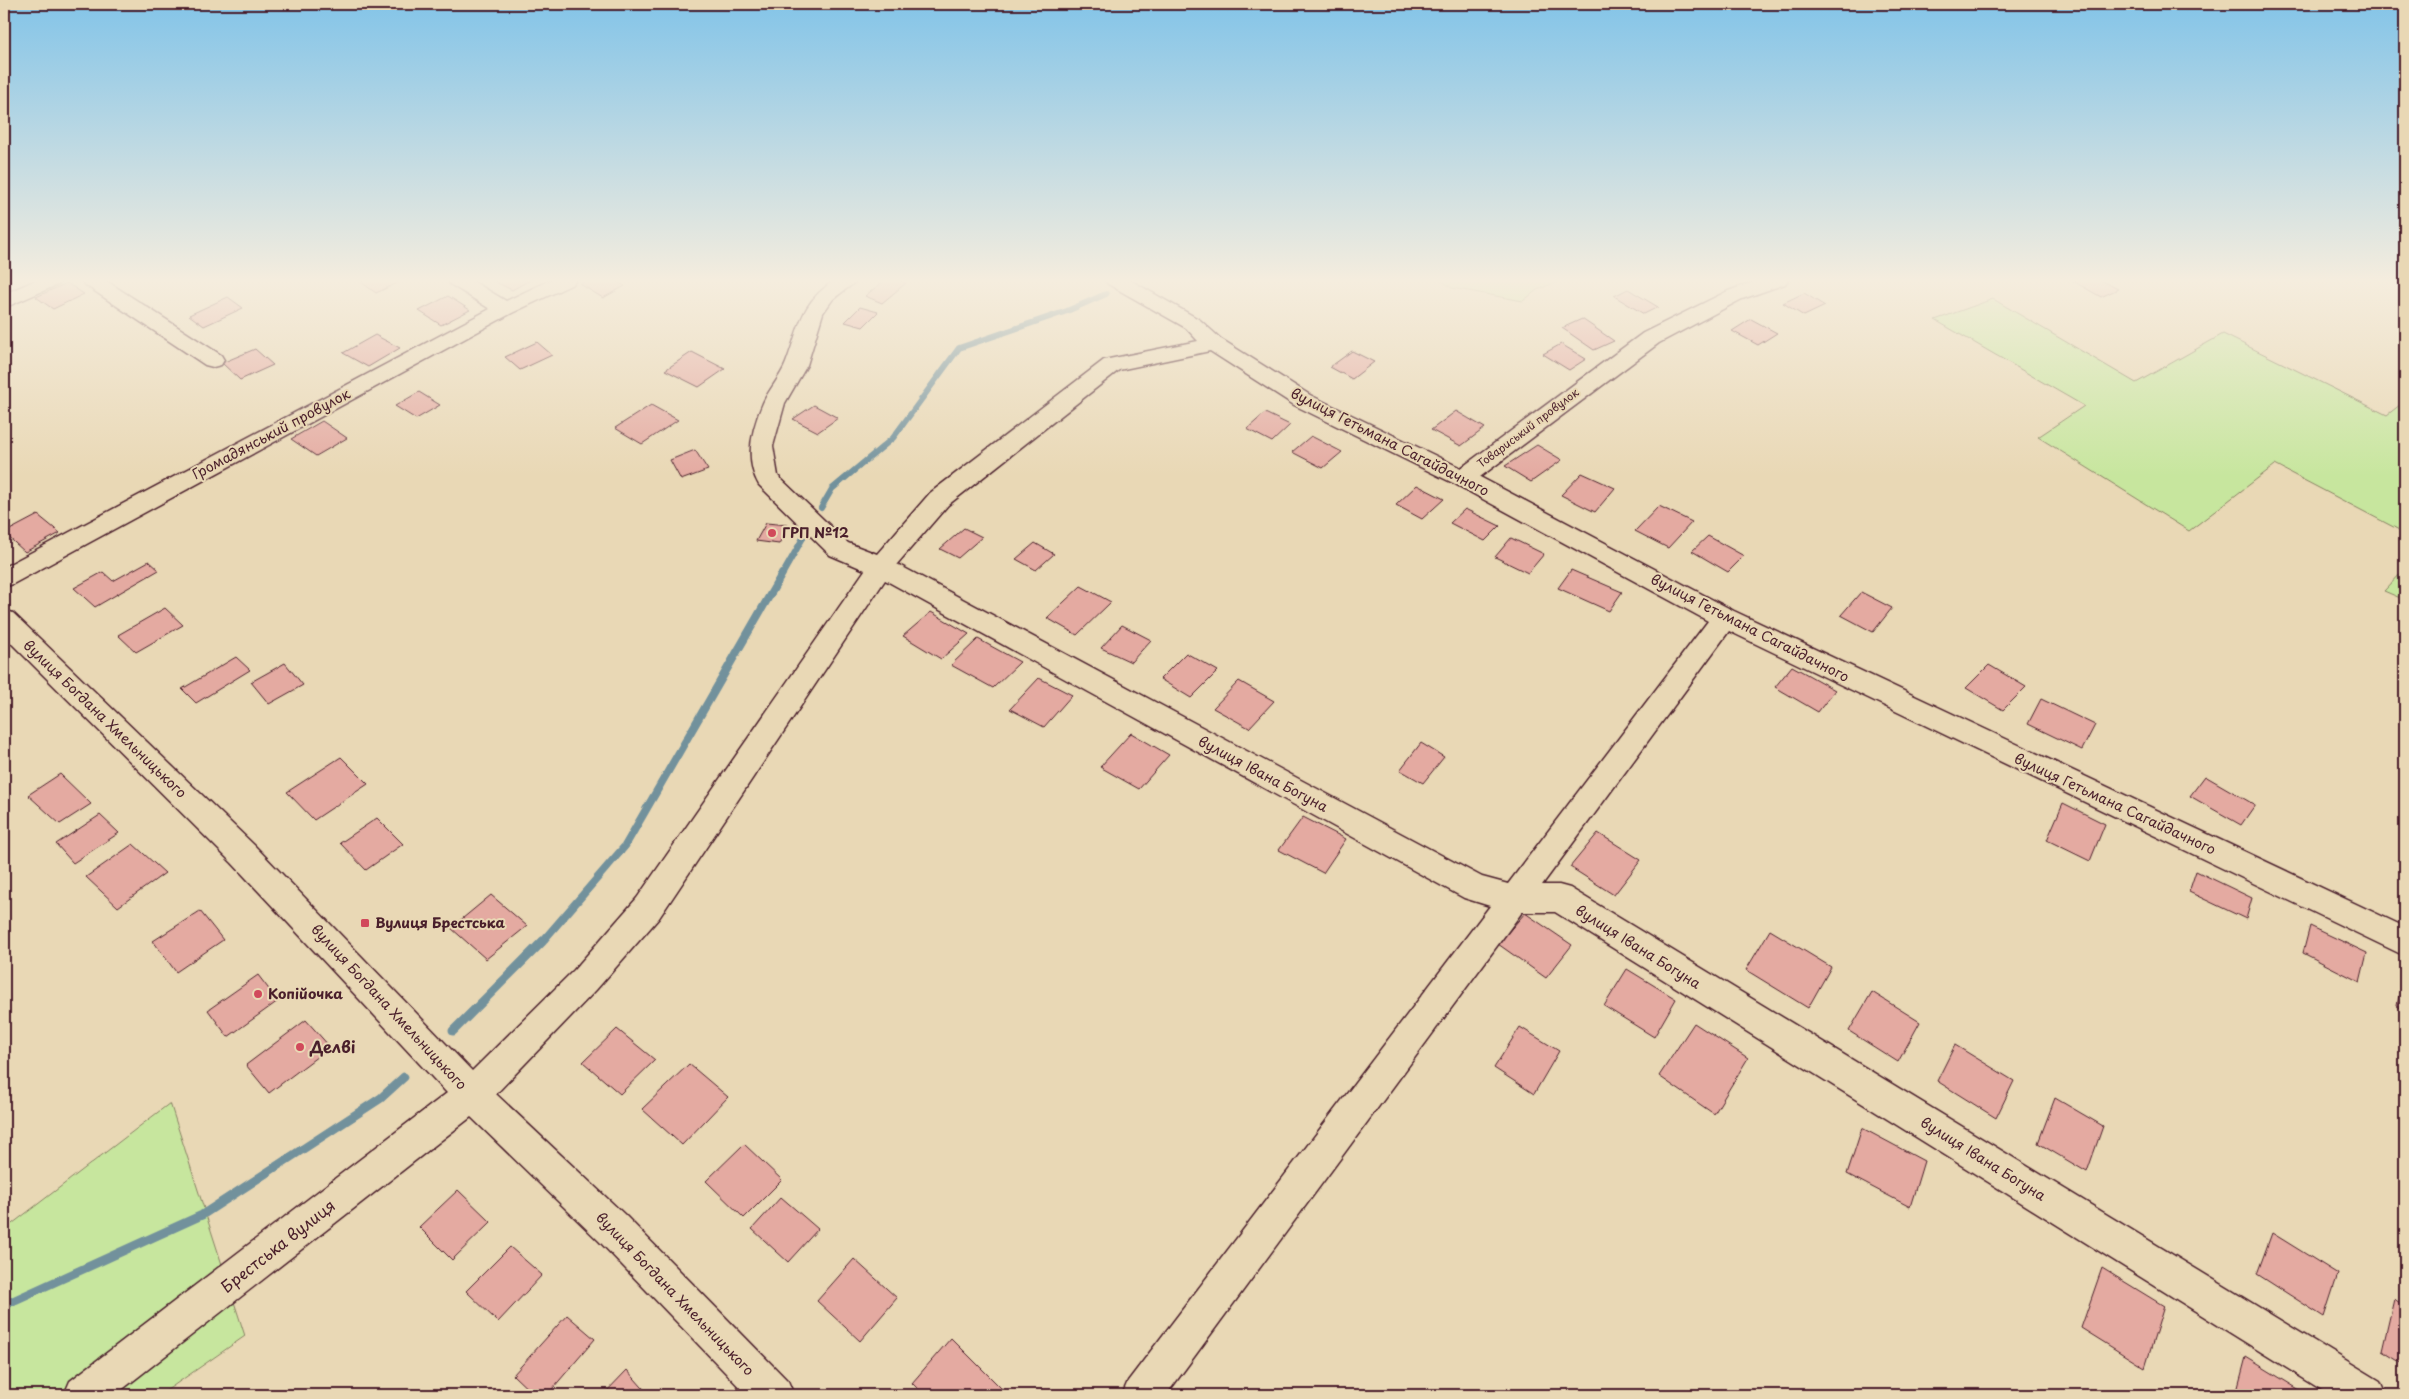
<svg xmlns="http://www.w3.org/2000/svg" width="2409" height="1399" viewBox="0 0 2409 1399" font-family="'Playpen Sans',sans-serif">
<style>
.green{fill:#c7e69e;stroke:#888264}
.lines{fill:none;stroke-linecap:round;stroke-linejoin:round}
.stream-far2{stroke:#72919c;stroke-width:6}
.stream-far1{stroke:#72919c;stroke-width:8}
.stream{stroke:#72919c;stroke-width:9}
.building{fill:#e4aaa1;stroke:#4a1f2b}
.minor-casing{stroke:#4a1f2b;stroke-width:3}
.minor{fill:#e9d8b5;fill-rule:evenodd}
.poi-dot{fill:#d1495b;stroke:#e9d8b5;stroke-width:2}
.labels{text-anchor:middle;stroke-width:4;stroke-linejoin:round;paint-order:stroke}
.far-street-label{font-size:11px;fill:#4a1f2b;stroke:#e9d8b5}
.street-label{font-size:14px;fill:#4a1f2b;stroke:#e9d8b5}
.poi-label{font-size:14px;font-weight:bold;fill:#4a1f2b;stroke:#e9d8b5;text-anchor:start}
.near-poi-label{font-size:16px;font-weight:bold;fill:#4a1f2b;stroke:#e9d8b5;text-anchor:start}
.near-street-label{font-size:16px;fill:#4a1f2b;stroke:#e9d8b5}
</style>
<rect width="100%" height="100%" fill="#e9d8b5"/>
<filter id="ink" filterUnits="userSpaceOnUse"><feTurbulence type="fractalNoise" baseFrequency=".02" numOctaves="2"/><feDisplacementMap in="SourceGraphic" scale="10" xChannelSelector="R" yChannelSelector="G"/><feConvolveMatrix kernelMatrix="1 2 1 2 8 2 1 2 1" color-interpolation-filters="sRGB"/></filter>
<g filter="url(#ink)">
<g class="green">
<path d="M 1440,280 L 1561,280 L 1537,290 L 1523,301 L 1452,288 Z"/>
<path d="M 1993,299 L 2136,383 L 2223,334 L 2387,415 L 2405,401 L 2405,533 L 2275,465 L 2189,531 L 2038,437 L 2084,406 L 1935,320 Z"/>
<path d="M 2405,569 L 2405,600 L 2384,591 Z"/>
<path d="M 170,1103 L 245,1336 L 160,1395 L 4,1395 L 4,1230 Z"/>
</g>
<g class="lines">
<g class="stream-far2">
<path d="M 821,508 L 832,489 L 893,438 L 959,348 L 1067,311 L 1106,294"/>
<path d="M 782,575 L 803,538"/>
</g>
<path class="stream-far1" d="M 542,942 L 625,846 L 782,574"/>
<g class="stream">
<path d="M 453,1031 L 543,941"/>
<path d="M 4,1305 L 202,1215 L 381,1098 L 404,1077"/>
</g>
</g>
<g class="building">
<path d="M 365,280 L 404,280 L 376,293 L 361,282 Z"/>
<path d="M 492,280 L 530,280 L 512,290 Z"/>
<path d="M 588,280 L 614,280 L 625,286 L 603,298 L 580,284 Z"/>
<path d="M 885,280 L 897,280 L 906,283 L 882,303 L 865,296 Z"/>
<path d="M 2077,280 L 2100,280 L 2118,289 L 2101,297 L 2073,281 Z"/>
<path d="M 67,283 L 84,294 L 53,309 L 36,297 Z"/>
<path d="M 1628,289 L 1658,307 L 1644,314 L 1614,296 Z"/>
<path d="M 1804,293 L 1825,306 L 1804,316 L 1783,303 Z"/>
<path d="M 448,296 L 470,310 L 441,325 L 419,311 Z"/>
<path d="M 228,297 L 243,308 L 204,326 L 189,315 Z"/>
<path d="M 860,307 L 878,312 L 863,327 L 845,322 Z"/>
<path d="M 1582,319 L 1614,341 L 1594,350 L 1562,328 Z"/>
<path d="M 1751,319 L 1777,333 L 1758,345 L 1732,331 Z"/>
<path d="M 375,335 L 400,348 L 368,367 L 343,353 Z"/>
<path d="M 537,342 L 552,355 L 520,370 L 505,357 Z"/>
<path d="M 1561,344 L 1586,359 L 1569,370 L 1543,354 Z"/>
<path d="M 255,349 L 273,365 L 240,380 L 222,363 Z"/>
<path d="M 1352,351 L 1374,362 L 1352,379 L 1330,367 Z"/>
<path d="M 692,352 L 725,369 L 699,387 L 665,370 Z"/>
<path d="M 419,392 L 440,405 L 416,419 L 395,406 Z"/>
<path d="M 651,405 L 678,420 L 642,444 L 615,428 Z"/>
<path d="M 814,405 L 838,418 L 818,432 L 793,419 Z"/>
<path d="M 1456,411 L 1485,428 L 1461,446 L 1431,430 Z"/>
<path d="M 1265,413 L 1290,425 L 1272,442 L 1247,429 Z"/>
<path d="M 322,421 L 347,438 L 316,456 L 291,439 Z"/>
<path d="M 1311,436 L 1342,452 L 1323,468 L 1292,452 Z"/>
<path d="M 1537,445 L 1562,460 L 1531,482 L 1505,466 Z"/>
<path d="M 695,450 L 708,470 L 681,480 L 670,460 Z"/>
<path d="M 1582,473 L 1615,488 L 1595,512 L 1561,495 Z"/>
<path d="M 1417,485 L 1444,499 L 1422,519 L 1396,505 Z"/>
<path d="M 1659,506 L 1692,522 L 1668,548 L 1635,531 Z"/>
<path d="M 1465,509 L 1500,526 L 1485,541 L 1450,523 Z"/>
<path d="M 38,515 L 60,533 L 25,552 L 4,533 Z"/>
<path d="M 766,523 L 788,525 L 779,544 L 756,541 Z"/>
<path d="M 964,528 L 982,537 L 958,558 L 940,549 Z"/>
<path d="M 1708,536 L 1744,556 L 1728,572 L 1692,551 Z"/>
<path d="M 1511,538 L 1544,554 L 1528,573 L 1495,557 Z"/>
<path d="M 1035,543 L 1054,554 L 1036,570 L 1016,559 Z"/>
<path d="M 149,561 L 159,570 L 95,607 L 74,588 L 103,572 L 113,581 Z"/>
<path d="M 1571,570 L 1622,592 L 1609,611 L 1558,588 Z"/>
<path d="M 1081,586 L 1111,602 L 1077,635 L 1047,618 Z"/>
<path d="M 1861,592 L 1892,608 L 1873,632 L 1841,615 Z"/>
<path d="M 165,608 L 183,625 L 136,652 L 118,635 Z"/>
<path d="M 931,612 L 969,634 L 941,659 L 903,636 Z"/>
<path d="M 1122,625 L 1151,640 L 1131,662 L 1101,648 Z"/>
<path d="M 978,639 L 1020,662 L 993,688 L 951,665 Z"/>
<path d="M 1186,653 L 1218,671 L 1191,698 L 1160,679 Z"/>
<path d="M 236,657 L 250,670 L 196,703 L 182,689 Z"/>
<path d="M 285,663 L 303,685 L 269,704 L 251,682 Z"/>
<path d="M 1989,665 L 2026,687 L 2003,710 L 1966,688 Z"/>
<path d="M 1792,666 L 1835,690 L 1818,712 L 1775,687 Z"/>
<path d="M 1039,678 L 1072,695 L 1044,727 L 1010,709 Z"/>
<path d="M 1239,681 L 1274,701 L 1249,728 L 1213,708 Z"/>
<path d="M 2041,699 L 2095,725 L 2082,750 L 2028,724 Z"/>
<path d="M 1131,733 L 1169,755 L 1139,789 L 1100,767 Z"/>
<path d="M 1421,743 L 1444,757 L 1423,783 L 1400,770 Z"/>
<path d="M 341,757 L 368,784 L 314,820 L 287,792 Z"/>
<path d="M 60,774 L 91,804 L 60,824 L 28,795 Z"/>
<path d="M 2205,776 L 2255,805 L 2241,825 L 2190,796 Z"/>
<path d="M 2063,803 L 2105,824 L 2090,861 L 2047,840 Z"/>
<path d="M 100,815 L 119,833 L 73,863 L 56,844 Z"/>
<path d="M 1303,817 L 1346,839 L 1323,873 L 1279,850 Z"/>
<path d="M 377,818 L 403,844 L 366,870 L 340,843 Z"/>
<path d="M 1598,833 L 1641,860 L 1614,895 L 1570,867 Z"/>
<path d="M 133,844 L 165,873 L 118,907 L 86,877 Z"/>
<path d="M 2196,871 L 2252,898 L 2246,919 L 2189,892 Z"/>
<path d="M 491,895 L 527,926 L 486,959 L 451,928 Z"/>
<path d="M 200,911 L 223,940 L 176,972 L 153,941 Z"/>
<path d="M 1525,913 L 1572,945 L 1546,978 L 1498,944 Z"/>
<path d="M 2310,926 L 2367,953 L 2360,982 L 2303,953 Z"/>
<path d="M 1770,930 L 1831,967 L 1808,1008 L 1746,970 Z"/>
<path d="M 1627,969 L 1676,999 L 1654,1037 L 1604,1006 Z"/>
<path d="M 2403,974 L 2405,975 L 2405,1010 L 2397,1006 Z"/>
<path d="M 258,975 L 278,1001 L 228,1037 L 208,1010 Z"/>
<path d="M 1872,992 L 1920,1022 L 1898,1062 L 1849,1031 Z"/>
<path d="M 306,1020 L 330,1047 L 269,1093 L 246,1065 Z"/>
<path d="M 1694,1023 L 1748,1058 L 1714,1114 L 1659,1076 Z"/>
<path d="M 1520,1027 L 1559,1051 L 1534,1094 L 1494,1068 Z"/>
<path d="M 617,1029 L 655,1060 L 620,1094 L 583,1062 Z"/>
<path d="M 1955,1045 L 2014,1081 L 1996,1118 L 1937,1081 Z"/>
<path d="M 689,1064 L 728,1097 L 682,1145 L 642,1109 Z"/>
<path d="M 2055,1098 L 2103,1126 L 2087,1172 L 2038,1143 Z"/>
<path d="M 1862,1128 L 1924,1161 L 1910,1207 L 1847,1174 Z"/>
<path d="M 744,1144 L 782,1180 L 744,1218 L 706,1181 Z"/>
<path d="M 458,1190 L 491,1222 L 452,1260 L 419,1227 Z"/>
<path d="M 781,1197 L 818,1229 L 788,1262 L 752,1229 Z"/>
<path d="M 2272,1233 L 2338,1274 L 2324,1317 L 2257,1274 Z"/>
<path d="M 510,1247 L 542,1275 L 498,1322 L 466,1291 Z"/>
<path d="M 854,1259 L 897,1298 L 860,1341 L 817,1301 Z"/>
<path d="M 2102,1268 L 2164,1306 L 2145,1368 L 2081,1328 Z"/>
<path d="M 2394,1299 L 2405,1306 L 2405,1365 L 2382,1351 Z"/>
<path d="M 567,1315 L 595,1339 L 547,1395 L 534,1395 L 513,1375 Z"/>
<path d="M 951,1338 L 1003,1390 L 998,1395 L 924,1395 L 912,1383 Z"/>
<path d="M 2246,1357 L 2308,1395 L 2236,1395 Z"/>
<path d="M 627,1370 L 649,1395 L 603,1395 Z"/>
</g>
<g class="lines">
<defs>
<g id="minor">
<path d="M 36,280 L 62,280 L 59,284 L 4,308 L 4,294 Z"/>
<path d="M 81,280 L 105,280 L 221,355 L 224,360 L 221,365 L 213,367 L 205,365 L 84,284 Z"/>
<path d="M 447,280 L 471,280 L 506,301 L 550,280 L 576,280 L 573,284 L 512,313 L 13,584 L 4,587 L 4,567 L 490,309 L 450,284 Z"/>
<path d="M 835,280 L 858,280 L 833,299 L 823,313 L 807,365 L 785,403 L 773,446 L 778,476 L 848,543 L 877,554 L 930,493 L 1104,360 L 1198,341 L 1186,328 L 1108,284 L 1105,280 L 1130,280 L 1200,320 L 1221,339 L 1310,395 L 1461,468 L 1643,333 L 1728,291 L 1759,280 L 1788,280 L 1785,284 L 1742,299 L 1659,343 L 1480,477 L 1734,611 L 2405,927 L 2405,956 L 1729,631 L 1542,885 L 1559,885 L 1570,888 L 2380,1381 L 2386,1395 L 2330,1395 L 1555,912 L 1522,912 L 1166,1395 L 1122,1395 L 1128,1381 L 1490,906 L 1464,898 L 885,580 L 659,918 L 596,990 L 496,1094 L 625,1215 L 788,1381 L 794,1395 L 747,1395 L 599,1241 L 471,1117 L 115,1395 L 64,1395 L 70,1381 L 447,1093 L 232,863 L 4,636 L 4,610 L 13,613 L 254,845 L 472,1071 L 574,970 L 637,898 L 865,570 L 830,555 L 759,485 C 744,460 752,428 763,403 C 769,389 780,378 786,363 C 800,327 799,304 835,280 ZM 1210,351 L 1294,405 L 1455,484 L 1708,621 L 1508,884 L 1482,877 L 897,564 L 948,505 L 1119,370 Z"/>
</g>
</defs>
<use href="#minor" class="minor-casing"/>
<use href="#minor" class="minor"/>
</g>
</g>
<linearGradient id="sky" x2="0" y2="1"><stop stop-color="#83c4e8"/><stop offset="0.59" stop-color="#f5edde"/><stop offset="1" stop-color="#f5edde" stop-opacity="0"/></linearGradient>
<rect width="2409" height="476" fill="url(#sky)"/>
<g class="poi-dot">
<circle cx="772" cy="533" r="5"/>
<rect x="360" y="918" width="10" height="10" rx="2.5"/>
<circle cx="258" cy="994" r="5"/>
<circle cx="300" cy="1047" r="5"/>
</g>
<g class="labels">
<g class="far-street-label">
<text transform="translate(1528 428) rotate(-37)" y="4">Товариський провулок</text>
</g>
<g class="street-label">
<text transform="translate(271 434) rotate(-28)" y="5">Громадянський провулок</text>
<text transform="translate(1390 442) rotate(27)" y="5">вулиця Гетьмана Сагайдачного</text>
<text transform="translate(1750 628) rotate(27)" y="5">вулиця Гетьмана Сагайдачного</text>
<text transform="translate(105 719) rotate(44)" y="5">вулиця Богдана Хмельницького</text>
<text transform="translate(1263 774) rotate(28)" y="5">вулиця Івана Богуна</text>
<text transform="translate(2115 804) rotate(25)" y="5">вулиця Гетьмана Сагайдачного</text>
<text transform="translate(1638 947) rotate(32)" y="5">вулиця Івана Богуна</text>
<text transform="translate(389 1007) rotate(47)" y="5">вулиця Богдана Хмельницького</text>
<text transform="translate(1983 1159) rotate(32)" y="5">вулиця Івана Богуна</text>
<text transform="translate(675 1294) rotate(46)" y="5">вулиця Богдана Хмельницького</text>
</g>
<g class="poi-label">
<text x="782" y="538">ГРП №12</text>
<text x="375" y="928">Вулиця Брестська</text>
<text x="268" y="999">Копійочка</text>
</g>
<g class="near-poi-label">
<text x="310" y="1053">Делві</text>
</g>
<g class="near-street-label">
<text transform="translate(278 1246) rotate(-38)" y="6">Брестська вулиця</text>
</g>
</g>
<rect width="2409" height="1399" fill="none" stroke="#e9d8b5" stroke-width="20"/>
<rect x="10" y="10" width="2389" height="1379" fill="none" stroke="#4a1f2b" stroke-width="2" filter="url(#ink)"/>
</svg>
